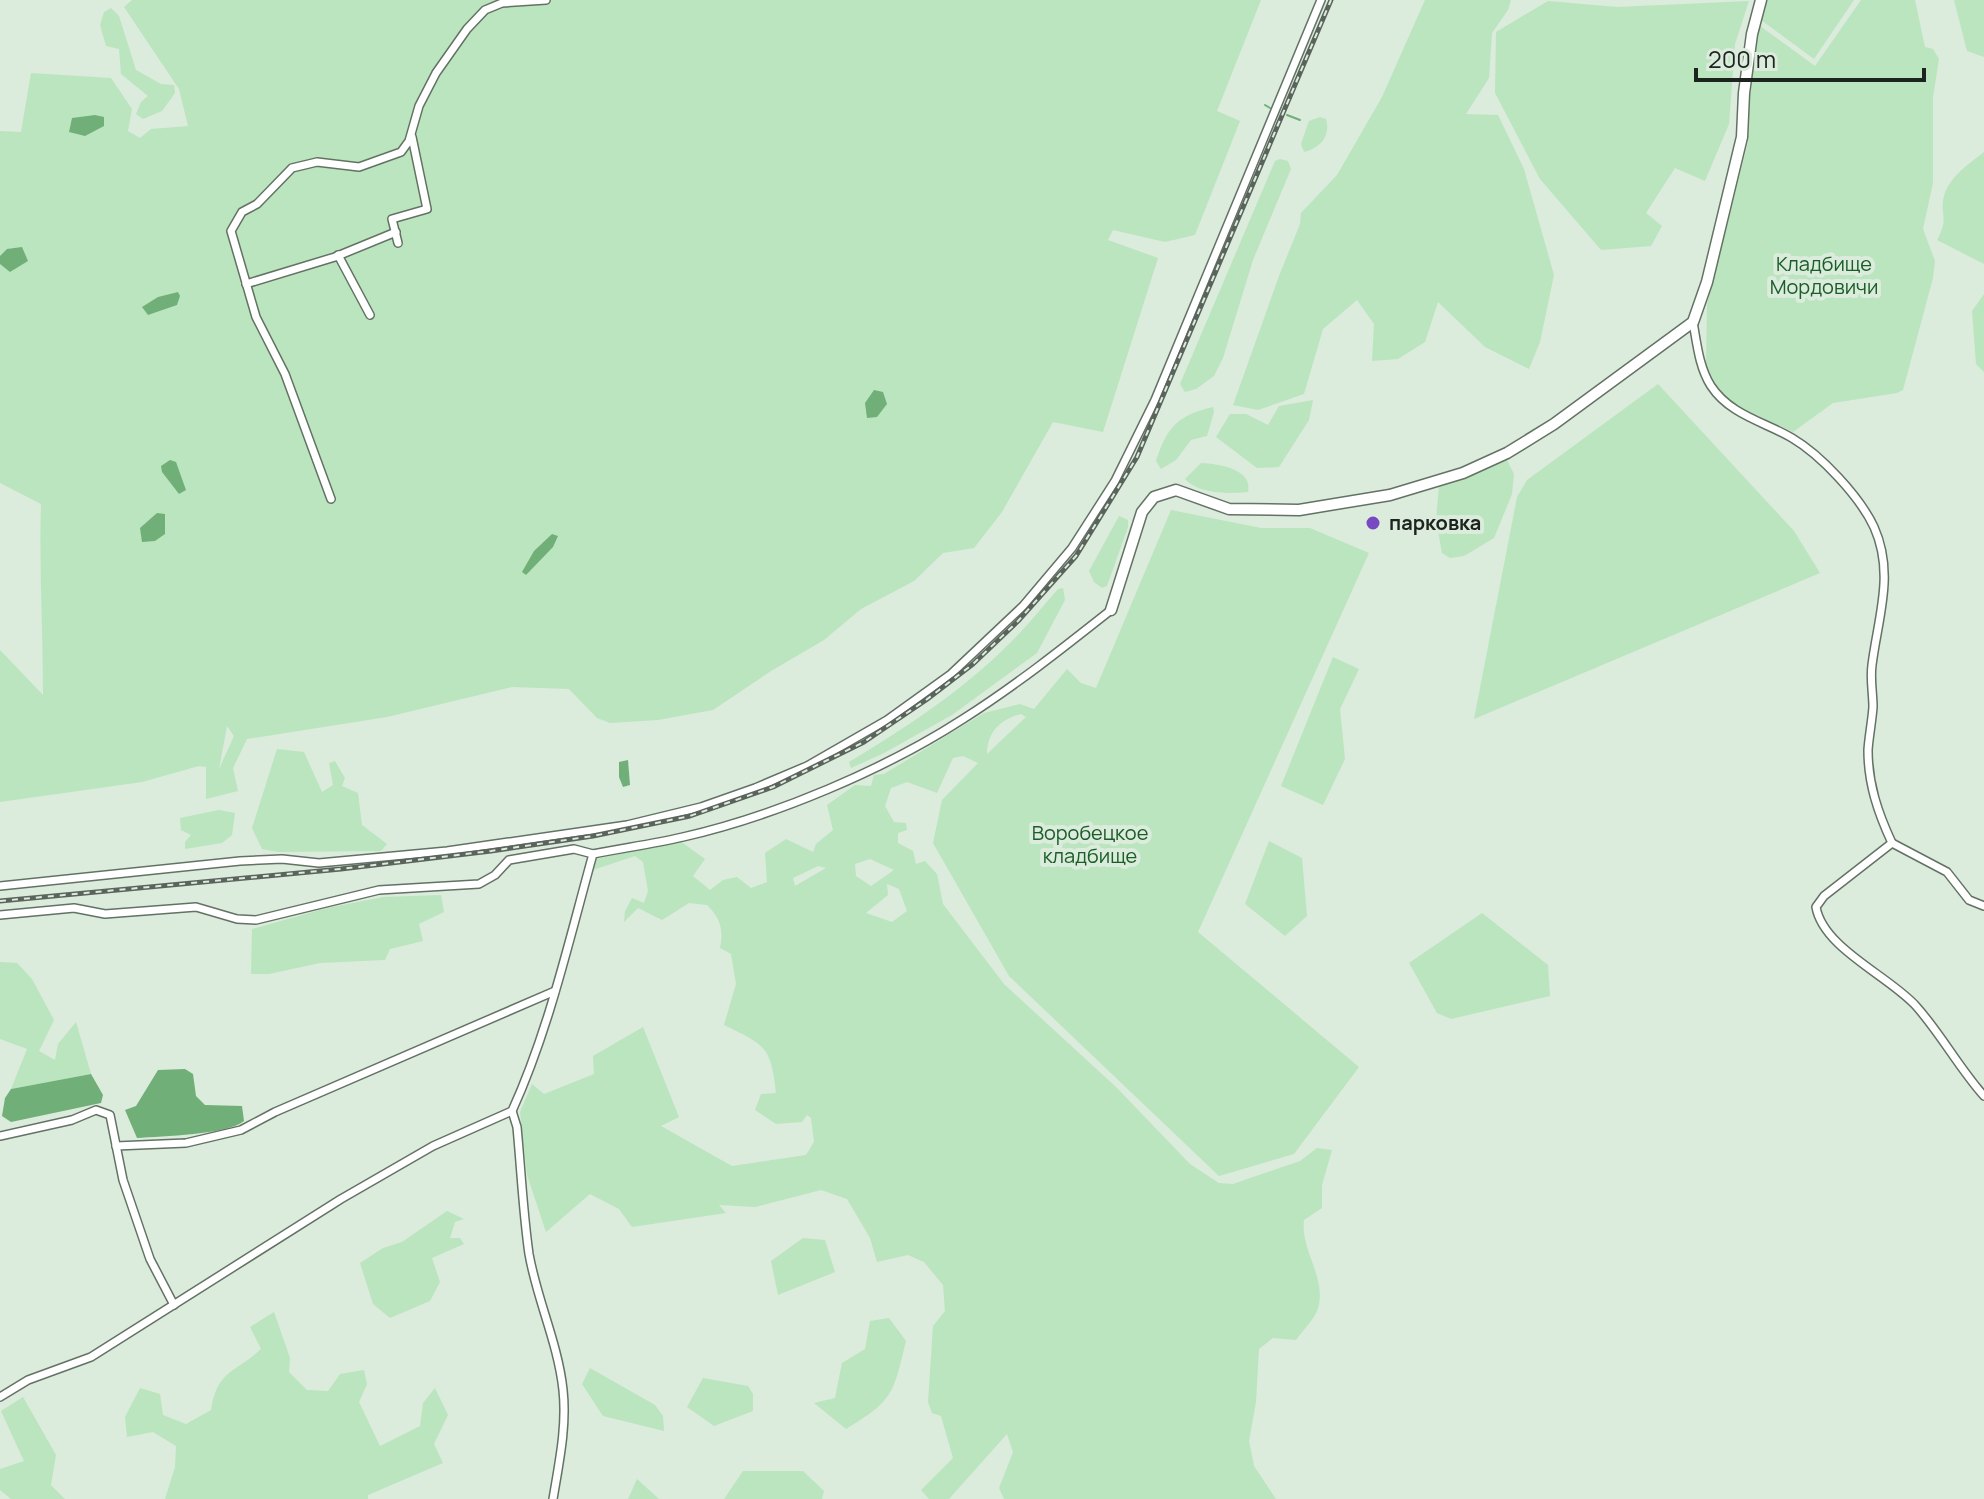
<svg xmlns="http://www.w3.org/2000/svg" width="1984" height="1499" viewBox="0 0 1984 1499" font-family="Manrope,sans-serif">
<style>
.green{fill:#bbe5be;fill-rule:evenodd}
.water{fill:#70af78}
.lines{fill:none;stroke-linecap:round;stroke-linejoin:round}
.stream{stroke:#70af78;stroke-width:2}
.street-casing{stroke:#637264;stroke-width:10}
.secondary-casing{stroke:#637264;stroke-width:13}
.street{stroke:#fff;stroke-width:7}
.secondary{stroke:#fff;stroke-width:10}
.rail-casing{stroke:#5b645c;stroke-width:5}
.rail{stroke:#dbebdc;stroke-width:2;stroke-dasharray:6;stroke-linecap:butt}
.poi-dot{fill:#784ac2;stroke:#dbebdc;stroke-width:3}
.labels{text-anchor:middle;stroke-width:8;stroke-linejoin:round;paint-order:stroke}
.park-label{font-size:20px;fill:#1a5d28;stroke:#dbebdc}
.poi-label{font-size:20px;font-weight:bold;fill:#1d231e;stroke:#dbebdc;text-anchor:start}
</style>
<rect width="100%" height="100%" fill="#dbebdc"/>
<g class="green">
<path d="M 132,0 L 1261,0 L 1217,111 L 1240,121 L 1195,235 L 1165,242 L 1113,230 L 1108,240 L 1158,258 L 1103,432 L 1053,422 L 1002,512 L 974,548 L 943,553 L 914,581 L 861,609 L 824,640 L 771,671 L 713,710 L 658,720 L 610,723 L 597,718 L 569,689 L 512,687 L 387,717 L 247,739 L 233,768 L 238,791 L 206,799 L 206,767 L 199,766 L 142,782 L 0,802 L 0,650 L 43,695 C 43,631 39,567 41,504 L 0,483 L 0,131 L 21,132 L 31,73 L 111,78 L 132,109 L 128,131 L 140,138 L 151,129 L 188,126 L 179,89 L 124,7 ZM 227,726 L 234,736 L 219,769 Z"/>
<path d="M 1425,0 L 1511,0 L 1508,10 L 1492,33 L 1489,78 L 1466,114 L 1498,115 L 1524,169 L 1554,275 L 1540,342 L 1529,369 L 1485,347 L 1438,302 L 1425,342 L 1398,359 L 1372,361 L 1374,324 L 1357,300 L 1323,329 L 1304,394 L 1258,410 L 1233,405 L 1279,276 L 1300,224 L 1301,213 L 1337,175 L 1382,97 Z"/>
<path d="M 1767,0 L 1854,0 L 1814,59 L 1761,20 Z"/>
<path d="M 1861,0 L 1915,0 L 1925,47 L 1933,49 L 1939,59 L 1933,97 L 1933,183 L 1923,229 L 1935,261 L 1933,278 L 1903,390 L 1897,393 L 1833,403 L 1793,432 L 1735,405 L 1717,387 L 1706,365 L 1707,304 L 1748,142 L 1747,106 L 1755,37 L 1760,26 L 1815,66 Z"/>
<path d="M 1954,0 L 1984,0 L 1984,57 L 1967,51 Z"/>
<path d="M 1548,1 L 1617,7 L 1749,1 L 1735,44 L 1729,124 L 1705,181 L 1675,168 L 1646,213 L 1662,226 L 1651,246 L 1601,250 L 1540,179 L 1495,93 L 1496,32 Z"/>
<path d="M 111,8 L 119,16 L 136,70 L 161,84 L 174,85 L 175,93 L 162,111 L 143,119 L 136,114 L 141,102 L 148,96 L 121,74 L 119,49 L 106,46 L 100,25 L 104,12 Z"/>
<path d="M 1320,117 L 1326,119 C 1331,136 1320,148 1304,152 L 1301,144 L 1309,121 Z"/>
<path d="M 1984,152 L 1984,264 L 1937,240 C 1950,217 1939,215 1944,196 C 1950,176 1969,164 1984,152 Z"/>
<path d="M 1280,159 L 1288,161 L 1291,169 L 1253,260 L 1223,358 L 1214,376 L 1196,389 L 1185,392 L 1180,384 L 1275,161 Z"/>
<path d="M 1984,294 L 1984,372 L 1976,364 L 1972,311 Z"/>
<path d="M 1658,384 L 1794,531 L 1820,573 L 1474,719 L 1517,497 L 1527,480 Z"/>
<path d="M 1313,400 L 1309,420 L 1279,467 L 1257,468 L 1216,437 L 1230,414 L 1246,414 L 1268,425 L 1279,406 Z"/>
<path d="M 1213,407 L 1214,412 L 1207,436 L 1191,440 L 1176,460 L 1161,469 L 1156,461 C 1167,427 1178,415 1213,407 Z"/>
<path d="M 1506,458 L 1514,474 L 1512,494 L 1494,538 L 1464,556 L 1450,558 L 1442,553 L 1436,520 L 1439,487 L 1482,471 Z"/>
<path d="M 1201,463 C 1219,464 1253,469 1248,492 C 1230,494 1198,494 1185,479 Z"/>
<path d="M 1171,510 L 1261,528 L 1310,528 L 1369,553 L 1198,932 L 1359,1067 L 1294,1154 L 1219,1176 L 1009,976 L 933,843 L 942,800 L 978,763 L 963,756 L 953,758 L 937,793 L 907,782 L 891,788 L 885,806 L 894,822 L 906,823 L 907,830 L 898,833 L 898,843 L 913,851 L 916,864 L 925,861 L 937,874 L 943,904 L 1004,984 L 1116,1087 L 1190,1164 L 1219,1183 L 1233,1184 L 1300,1161 L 1317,1148 L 1332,1150 L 1322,1185 L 1322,1208 L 1304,1220 C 1300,1250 1327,1278 1318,1308 C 1315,1319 1302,1331 1296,1340 L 1273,1338 L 1259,1349 L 1256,1402 L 1249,1441 L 1254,1466 L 1276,1499 L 1004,1499 L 999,1488 L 1013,1452 L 1007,1434 L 949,1499 L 929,1499 L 921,1490 L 953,1458 L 941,1416 L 932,1413 L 928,1402 L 933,1326 L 945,1311 L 943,1285 L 924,1262 L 908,1255 L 877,1262 L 870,1238 L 847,1199 L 821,1190 L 755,1207 L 719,1205 L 726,1213 L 632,1227 L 619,1209 L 590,1194 L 546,1232 L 527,1175 L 520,1112 L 532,1084 L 544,1094 L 594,1074 L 593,1056 L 643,1027 L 679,1117 L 661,1126 L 732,1166 L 806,1155 L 814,1142 L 811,1118 L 807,1115 L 802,1122 L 776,1124 L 755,1110 L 761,1094 L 776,1093 C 771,1046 765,1045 724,1025 L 736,984 L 731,954 L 720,948 C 724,929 720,918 707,905 L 689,903 L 662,920 L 638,908 L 624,922 L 625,911 L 632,898 L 644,903 L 648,891 L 643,862 L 635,856 L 593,870 L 596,859 L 680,841 L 705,859 L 693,876 L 710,890 L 723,880 L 737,877 L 751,888 L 767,882 L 765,853 L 786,839 L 813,852 L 816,844 L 833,830 L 827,805 L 855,785 L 871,786 L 874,775 L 884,774 L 984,713 L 1020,704 L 1034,709 L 1067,669 L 1081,683 L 1096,688 ZM 1021,714 L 1026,717 L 987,754 C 987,732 1001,719 1021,714 ZM 870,859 L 894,870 L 871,886 L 856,876 L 855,864 ZM 818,866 L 826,868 L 795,886 L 793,878 ZM 887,884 L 899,889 L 907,911 L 892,922 L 866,913 L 888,895 Z"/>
<path d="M 1119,516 L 1128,520 L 1128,527 L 1107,586 L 1102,588 L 1094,582 L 1089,571 Z"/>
<path d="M 1063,588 L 1065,600 L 1037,653 L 952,715 L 884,753 L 851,768 L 849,762 C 907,727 965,689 1013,640 C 1029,624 1043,606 1058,589 Z"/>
<path d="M 1333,657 L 1359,669 L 1340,709 L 1345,759 L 1323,805 L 1281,786 Z"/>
<path d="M 277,749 L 304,752 L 322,792 L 333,785 L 329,763 L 335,761 L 345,778 L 342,786 L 358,793 L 362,825 L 387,844 L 381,851 L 278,852 L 262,849 L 252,828 Z"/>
<path d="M 219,810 L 235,813 L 232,835 L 222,843 L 185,849 L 185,842 L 191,835 L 181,830 L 180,818 Z"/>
<path d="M 1269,841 L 1302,858 L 1307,916 L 1285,936 L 1245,904 Z"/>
<path d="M 441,895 L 444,912 L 419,924 L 423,941 L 390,949 L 385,960 L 320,963 L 269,974 L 251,974 L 252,929 L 327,908 L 383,897 Z"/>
<path d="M 1482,913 L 1548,965 L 1550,996 L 1451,1019 L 1437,1013 L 1409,963 Z"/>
<path d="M 0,962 L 17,963 L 32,979 L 54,1020 L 39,1051 L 55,1060 L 58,1044 L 76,1022 L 91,1074 L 11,1089 L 27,1049 L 0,1039 Z"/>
<path d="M 447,1211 L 464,1219 L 455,1222 L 450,1238 L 460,1238 L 464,1244 L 432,1258 L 440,1282 L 430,1301 L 390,1318 L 373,1304 L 360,1263 L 383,1248 L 402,1242 Z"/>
<path d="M 803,1238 L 825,1240 L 835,1272 L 778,1295 L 771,1261 Z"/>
<path d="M 274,1312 L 290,1358 L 289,1372 L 307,1390 L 328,1391 L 340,1374 L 364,1370 L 367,1384 L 359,1402 L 380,1446 L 420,1426 L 423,1403 L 435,1388 L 448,1415 L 434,1444 L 443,1463 L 368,1495 L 368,1499 L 165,1499 L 175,1467 L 176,1446 L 153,1432 L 127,1437 L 125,1417 L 140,1388 L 160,1394 L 163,1415 L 186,1424 L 211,1410 C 217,1370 235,1373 261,1349 L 250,1327 Z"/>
<path d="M 889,1318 L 906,1341 C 893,1394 894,1400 846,1429 L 814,1403 L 835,1398 L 842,1363 L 865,1349 L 870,1321 Z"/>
<path d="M 590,1368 L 655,1405 L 663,1416 L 664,1431 L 603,1416 L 582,1384 Z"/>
<path d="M 703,1378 L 748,1386 L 753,1394 L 753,1411 L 714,1426 L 687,1407 Z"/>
<path d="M 23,1397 L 56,1455 L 51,1485 L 65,1499 L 11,1499 L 0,1490 L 0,1469 L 24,1461 L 1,1411 Z"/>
<path d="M 743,1471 L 803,1471 L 824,1491 L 822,1499 L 724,1499 Z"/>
<path d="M 637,1479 L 659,1499 L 628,1499 Z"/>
</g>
<g class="water">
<path d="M 95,115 L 104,117 L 104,126 L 85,136 L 69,132 L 72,118 Z"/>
<path d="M 22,247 L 28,261 L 10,272 L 0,264 L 0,256 L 7,249 Z"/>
<path d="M 178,292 L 180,296 L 177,305 L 148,315 L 142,307 L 158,297 Z"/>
<path d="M 874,390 L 883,392 L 887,404 L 877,417 L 867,418 L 865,403 Z"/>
<path d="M 170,460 L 176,462 L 186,490 L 179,494 L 162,472 L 161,466 Z"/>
<path d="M 157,513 L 165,514 L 165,534 L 155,541 L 142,542 L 140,528 Z"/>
<path d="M 552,534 L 558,536 L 553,547 L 526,575 L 522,572 L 534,551 Z"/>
<path d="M 628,760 L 630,785 L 623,787 L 619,777 L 619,762 Z"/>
<path d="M 185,1069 L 193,1074 L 196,1096 L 205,1105 L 242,1106 L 244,1121 C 227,1135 162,1136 137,1138 L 125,1110 L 136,1106 L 158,1070 Z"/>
<path d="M 91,1074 L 103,1095 L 101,1103 L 11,1122 L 2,1116 L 5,1098 L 11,1089 Z"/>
</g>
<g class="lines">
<g class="stream">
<path d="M 1265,105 L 1270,108"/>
<path d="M 1287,115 L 1300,120"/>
</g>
<defs>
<g id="street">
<path d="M 398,243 L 392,219 L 427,209 L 412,137"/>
<path d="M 338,255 L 370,315"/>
<path d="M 246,284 L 335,257 L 396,232"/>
<path d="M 1693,322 C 1697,344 1699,367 1711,386 C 1730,415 1765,422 1792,438 C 1821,455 1860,497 1874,527 C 1895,574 1878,617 1872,665 C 1870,679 1873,693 1873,707 C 1872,721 1869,736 1868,750 C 1868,784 1878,813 1892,843"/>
<path d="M 331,499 L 285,374 L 256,317 L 231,231 L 242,212 L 257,204 L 292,168 L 317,162 L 359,167 L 401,152 L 409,141 L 419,106 L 436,73 L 467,29 L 485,10 L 502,3 L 546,0"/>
<path d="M 1892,843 L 1824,896 L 1816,907 C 1823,948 1889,976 1916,1006 C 1941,1034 1959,1068 1984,1096"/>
<path d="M 1892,843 L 1947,872 L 1969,900 L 1984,906"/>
<path d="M 0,886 L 240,861 L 282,859 L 319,863 L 447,851 L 627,825 L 701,807 L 755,788 L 807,766 L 887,720 L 951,674 L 1023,606 L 1072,548 L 1115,481 L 1155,400 L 1321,0"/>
<path d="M 0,915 L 74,908 L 105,914 L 196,907 L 237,919 L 256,920 L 379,890 L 479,884 L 495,875 L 509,860 L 574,849 L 593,854"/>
<path d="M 512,1111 L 517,1127 C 521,1169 523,1212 529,1254 C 537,1300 558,1343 563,1390 C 567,1426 559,1463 553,1499"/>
<path d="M 0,1136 L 72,1120 L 96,1110 L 110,1115 L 123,1180 L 150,1259 L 174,1305"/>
<path d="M 116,1146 L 186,1143 L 241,1130 L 275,1112 L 555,991"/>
<path d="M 0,1397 L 28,1380 L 91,1357 L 341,1199 L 433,1146 L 512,1111 C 549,1030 569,940 593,854 C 623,848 653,844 683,837 C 775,816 884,770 963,719 C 1015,686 1063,648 1111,610"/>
</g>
<path id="secondary" d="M 1111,610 L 1142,512 L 1154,497 L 1176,490 L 1229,509 L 1299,510 L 1390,495 L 1463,473 L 1507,453 L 1554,424 L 1693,322 L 1707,282 L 1742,137 L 1744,93 L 1752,34 L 1761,0"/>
</defs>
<use href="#street" class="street-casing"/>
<use href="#secondary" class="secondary-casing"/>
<use href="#street" class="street"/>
<use href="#secondary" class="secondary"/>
<defs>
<path id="rail" d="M 0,901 L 341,869 L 491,851 L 593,836 L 690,816 L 773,787 L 864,742 L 926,700 L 973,664 L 1018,621 L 1076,556 L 1137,457 L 1331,0"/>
</defs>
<use href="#rail" class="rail-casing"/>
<use href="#rail" class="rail"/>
</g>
<circle class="poi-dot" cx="1373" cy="523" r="8"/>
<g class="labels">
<g class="park-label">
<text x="1824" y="271">Кладбище<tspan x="1824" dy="23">Мордовичи</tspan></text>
<text x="1090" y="840">Воробецкое<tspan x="1090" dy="23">кладбище</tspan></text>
</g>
<g class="poi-label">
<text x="1389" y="530">парковка</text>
</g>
</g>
<path d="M1696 68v12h228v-12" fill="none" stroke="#1d231e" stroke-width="4"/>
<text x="1708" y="68" font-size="24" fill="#1d231e" stroke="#dbebdc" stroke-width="6" paint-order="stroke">200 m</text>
</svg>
